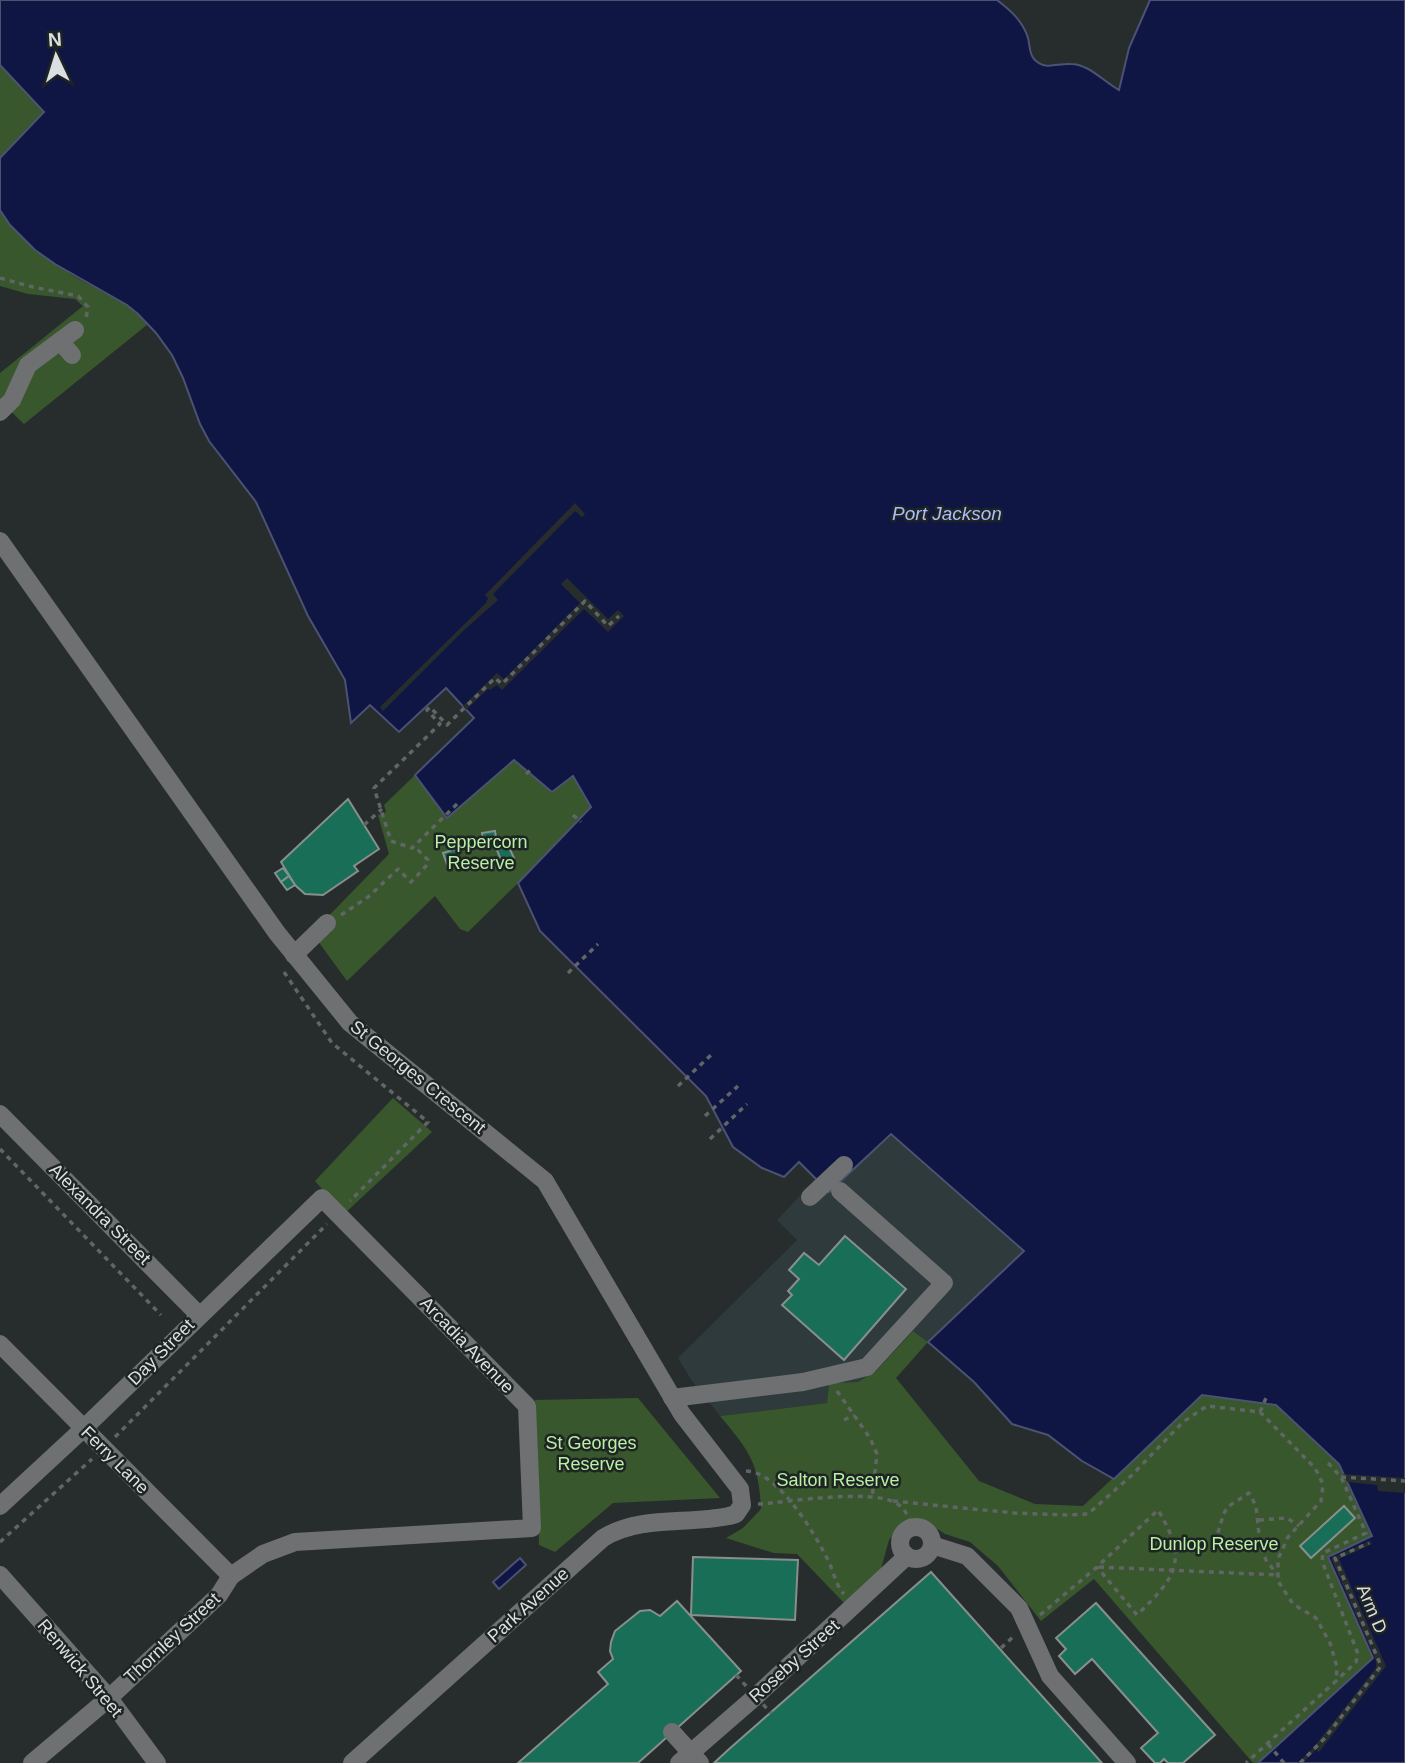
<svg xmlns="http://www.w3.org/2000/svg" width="1405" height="1763" viewBox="0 0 1405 1763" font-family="Helvetica,sans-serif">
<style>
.built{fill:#2e3a3b}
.green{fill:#39572d}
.water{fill:#0f1644;stroke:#4c5272;stroke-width:2}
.pier{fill:#272d2d}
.building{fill:#186e57;stroke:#888f8c;stroke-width:2}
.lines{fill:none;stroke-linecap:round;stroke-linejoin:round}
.path{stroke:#606565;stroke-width:3.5;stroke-dasharray:5 5;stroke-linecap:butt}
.minor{stroke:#6e7072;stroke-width:18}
.path-bridge{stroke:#606565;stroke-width:3.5;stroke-dasharray:5 5;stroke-linecap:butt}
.minor-bridge{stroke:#6e7072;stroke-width:18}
.labels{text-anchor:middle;stroke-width:5;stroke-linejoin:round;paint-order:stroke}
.park-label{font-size:18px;fill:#b9f0a4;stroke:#1e2323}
.street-label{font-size:18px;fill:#dbdfdf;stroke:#1e2323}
.water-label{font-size:19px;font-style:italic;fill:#aabefe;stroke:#1e2323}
</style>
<rect width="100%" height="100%" fill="#272d2d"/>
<path class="built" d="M 891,1134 L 1025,1251 L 928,1342 L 913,1331 L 876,1371 L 858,1382 L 829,1383 L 827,1403 L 720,1416 L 692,1381 L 678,1358 L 797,1240 L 777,1220 L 815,1180 L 829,1192 Z"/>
<g class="green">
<path d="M 0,65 L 45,112 L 0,158 Z"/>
<path d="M 0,210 L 35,250 L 75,277 L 127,305 L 148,324 L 24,424 L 0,401 L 0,373 L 83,306 L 75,299 L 28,294 L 0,286 Z"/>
<path d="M 514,760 L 552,792 L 573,776 L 591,807 L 518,883 L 468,932 L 460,929 L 435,896 L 347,981 L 312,933 L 389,854 L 378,815 L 386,812 L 384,805 L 415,775 L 447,818 Z"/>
<path d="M 393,1098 L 432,1132 L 344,1214 L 315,1181 Z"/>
<path d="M 913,1331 L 928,1342 L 896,1378 L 979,1481 L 1035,1504 L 1083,1506 L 1202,1395 L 1276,1405 L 1339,1464 L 1372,1537 L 1328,1557 L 1373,1658 L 1258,1763 L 1253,1763 L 1094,1579 L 1041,1621 L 998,1566 L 970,1542 L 945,1534 L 931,1525 L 916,1519 L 902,1524 L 889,1540 L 881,1569 L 844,1603 L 797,1554 L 774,1553 L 726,1538 L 743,1528 L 761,1509 C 759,1462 749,1451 720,1416 L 827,1403 L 829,1383 L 858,1382 L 876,1371 Z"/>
<path d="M 638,1398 L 720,1498 L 613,1503 L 555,1552 L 539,1545 L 535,1400 Z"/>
</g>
<g class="water">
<path d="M 0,0 L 997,0 C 1010,10 1023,21 1028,38 C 1030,45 1029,54 1034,59 C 1045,71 1057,63 1071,64 C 1089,64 1104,82 1119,90 L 1129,48 L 1150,0 L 1405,0 L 1405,1763 L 1258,1763 L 1373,1658 L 1328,1557 L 1372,1536 L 1339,1464 L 1276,1405 L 1202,1395 L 1114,1479 L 1082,1461 L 1048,1435 L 1012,1424 L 974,1382 L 928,1342 L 1024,1251 L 891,1134 L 829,1192 L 799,1162 L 784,1177 L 762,1168 L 733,1147 L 706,1096 L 540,931 L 518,883 L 591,807 L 573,776 L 552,792 L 514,760 L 447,818 L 415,775 L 474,718 L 446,688 L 399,732 L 370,705 L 351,723 L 345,680 L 308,616 L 256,502 L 209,441 L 200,424 L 183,378 L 172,355 L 156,333 L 138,314 L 127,305 L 55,264 L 35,250 L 10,225 L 0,210 L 0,158 L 44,112 L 0,65 Z"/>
<path d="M 520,1558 L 526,1565 L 499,1589 L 493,1582 Z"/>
</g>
<g class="pier">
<path d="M 575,503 L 585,514 L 582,517 L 575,511 L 493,594 L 498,600 L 463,631 L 383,711 L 380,707 L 486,603 L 488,598 L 485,595 Z"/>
<path d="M 567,578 L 608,619 L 618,610 L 624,616 L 608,632 L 584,609 L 502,690 L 497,685 L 490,690 L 488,689 L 466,710 L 463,706 L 497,673 L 504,679 L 580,603 L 561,584 Z"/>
<path d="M 1343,1474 L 1405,1478 L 1405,1493 L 1378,1491 L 1377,1485 L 1347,1482 Z"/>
<path d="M 1370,1541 L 1372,1544 L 1339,1559 L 1386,1666 L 1319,1752 L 1316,1750 L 1302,1763 L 1298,1763 L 1313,1748 L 1376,1668 L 1376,1661 L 1331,1558 Z"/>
</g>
<g class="building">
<path d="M 348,799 L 379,849 L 354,866 L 358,871 L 323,895 L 305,894 L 295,885 L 281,862 Z"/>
<path d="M 495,831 L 497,844 L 484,846 L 482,833 Z"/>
<path d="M 508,845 L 514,858 L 502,863 L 497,850 Z"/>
<path d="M 456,849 L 460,862 L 448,867 L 443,853 Z"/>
<path d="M 283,868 L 289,876 L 281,882 L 275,873 Z"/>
<path d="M 289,876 L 295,885 L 287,890 L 281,882 Z"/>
<path d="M 845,1236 L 906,1289 L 844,1360 L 782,1305 L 792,1295 L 788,1291 L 799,1279 L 789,1270 L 804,1253 L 819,1265 Z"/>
<path d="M 1344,1506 L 1355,1518 L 1311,1558 L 1300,1546 Z"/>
<path d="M 693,1557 L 798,1560 L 795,1620 L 691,1615 Z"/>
<path d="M 931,1572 L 1102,1763 L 714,1763 L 728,1750 Z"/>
<path d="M 677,1601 L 741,1671 L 638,1763 L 518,1763 L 608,1684 L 598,1672 L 613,1659 L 610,1651 L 611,1642 L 615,1631 L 640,1611 L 650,1610 L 660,1616 Z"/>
<path d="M 1096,1603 L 1215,1735 L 1183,1763 L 1168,1763 L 1164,1759 L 1160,1763 L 1155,1763 L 1141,1748 L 1158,1733 L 1092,1659 L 1075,1674 L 1059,1656 L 1066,1649 L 1056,1638 Z"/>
</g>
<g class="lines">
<g class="path">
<path d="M 0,278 L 33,287 L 78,296 L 88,307 L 86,318"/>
<path d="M 526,774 L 533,768"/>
<path d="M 457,804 L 412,848 L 391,841 L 374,788 L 440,724 L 427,710 L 430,707 L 447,725 L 495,678 L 502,684 L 585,601 L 608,626 L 619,616"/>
<path d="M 573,815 L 581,822"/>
<path d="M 364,825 L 382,809"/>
<path d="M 341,915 L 368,897 L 398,869 L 411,882 L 427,865 L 428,860 L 414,846"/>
<path d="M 284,972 L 332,1043 L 428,1122 L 350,1201"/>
<path d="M 568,973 L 598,944"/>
<path d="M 678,1086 L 711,1055"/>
<path d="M 705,1116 L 738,1086"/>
<path d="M 710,1139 L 747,1104"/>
<path d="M 0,1149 L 161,1315"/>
<path d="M 837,1391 L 870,1438 L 877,1454 L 872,1498"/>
<path d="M 1260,1412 L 1266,1398"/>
<path d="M 844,1420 L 854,1415"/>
<path d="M 115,1437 L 327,1224"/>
<path d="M 1328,1463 L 1341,1477 L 1366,1533 L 1323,1553 L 1322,1561 L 1358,1654 L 1356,1662 L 1336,1681"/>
<path d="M 746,1471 C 778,1471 815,1534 828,1560 C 834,1572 835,1584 844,1594"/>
<path d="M 1341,1477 L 1405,1481"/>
<path d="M 893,1501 L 1014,1513 L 1067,1515 L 1088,1514 L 1132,1475 L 1183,1422 L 1207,1406 L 1260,1412 L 1314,1467 L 1319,1475 L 1323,1485 L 1321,1501 L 1288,1537 L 1278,1559 L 1278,1581 L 1293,1604 L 1316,1618 L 1330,1643 L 1337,1667 L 1336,1681 L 1246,1763"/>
<path d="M 758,1504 C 790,1502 867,1489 894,1502 C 905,1507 909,1517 912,1528"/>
<path d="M 1259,1520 L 1287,1518 L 1299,1526"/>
<path d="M 0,1542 L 92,1459"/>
<path d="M 1173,1542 L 1199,1543 L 1215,1540 C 1220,1530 1222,1513 1228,1507 C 1234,1502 1242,1498 1249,1493 L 1256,1506 L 1260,1544 L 1266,1560 L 1277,1574"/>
<path d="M 1099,1567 L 1279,1575"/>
<path d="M 1040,1615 L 1097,1567 L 1158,1510 C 1189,1561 1176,1577 1137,1615 L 1097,1567"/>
<path d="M 1001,1648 L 1015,1635"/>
<path d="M 1268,1744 L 1284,1763"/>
<path d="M 1300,1763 L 1324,1739 L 1381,1666 L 1335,1558 L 1369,1543"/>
</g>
<g class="minor">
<path d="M 60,341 L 72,355"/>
<path d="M 0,412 L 12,400 L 28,365 L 75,330"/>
<path d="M 0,541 L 277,933 L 350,1023 L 545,1181 L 682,1414 L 740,1489 L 742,1505 L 736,1514 L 729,1516 C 686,1525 641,1515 603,1538 L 352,1763"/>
<path d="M 294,955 L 327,923"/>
<path d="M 0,1114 L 199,1315"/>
<path d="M 810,1197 L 844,1165"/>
<path d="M 0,1344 L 231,1576"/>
<path d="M 672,1398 L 803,1382 L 867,1367 L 944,1283 L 840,1191"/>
<path d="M 0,1506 L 83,1429 L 322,1198 L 527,1406 L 532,1528 L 295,1542 L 263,1554 L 231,1576 L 219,1595 L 109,1698 L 32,1763"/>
<circle cx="916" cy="1543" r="16"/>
<path d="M 932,1545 L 967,1556 L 1019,1608 L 1050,1676 L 1127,1763"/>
<path d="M 0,1575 L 109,1698 L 157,1763"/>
<path d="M 679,1763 L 755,1697 L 907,1556"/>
</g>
<path class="path-bridge" d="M 736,1675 L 771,1713"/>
<path class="minor-bridge" d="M 672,1732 L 700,1763"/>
</g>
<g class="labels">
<g class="park-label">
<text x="481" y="848">Peppercorn<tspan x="481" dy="21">Reserve</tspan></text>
<text x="591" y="1449">St Georges<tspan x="591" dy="21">Reserve</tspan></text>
<text x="838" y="1486">Salton Reserve</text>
<text x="1214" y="1550">Dunlop Reserve</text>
</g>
<g class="street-label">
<text transform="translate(418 1077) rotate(39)" y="6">St Georges Crescent</text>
<text transform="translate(100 1214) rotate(45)" y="6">Alexandra Street</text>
<text transform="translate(467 1345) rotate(46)" y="6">Arcadia Avenue</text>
<text transform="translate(161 1352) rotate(-45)" y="6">Day Street</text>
<text transform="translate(115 1460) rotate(45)" y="6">Ferry Lane</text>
<text transform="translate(528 1605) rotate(-42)" y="6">Park Avenue</text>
<text transform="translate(1372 1609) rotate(67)" y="6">Arm D</text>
<text transform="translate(172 1638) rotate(-43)" y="6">Thornley Street</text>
<text transform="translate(794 1661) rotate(-42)" y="6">Roseby Street</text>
<text transform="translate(80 1668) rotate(50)" y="6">Renwick Street</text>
</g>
<g class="water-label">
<text x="947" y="520">Port Jackson</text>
</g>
</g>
<g transform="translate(56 56) rotate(356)" stroke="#1e2323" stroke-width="5" paint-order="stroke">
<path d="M0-5L12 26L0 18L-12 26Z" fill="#dbdfdf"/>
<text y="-10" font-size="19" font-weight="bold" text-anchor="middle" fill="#dbdfdf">N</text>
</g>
</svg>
